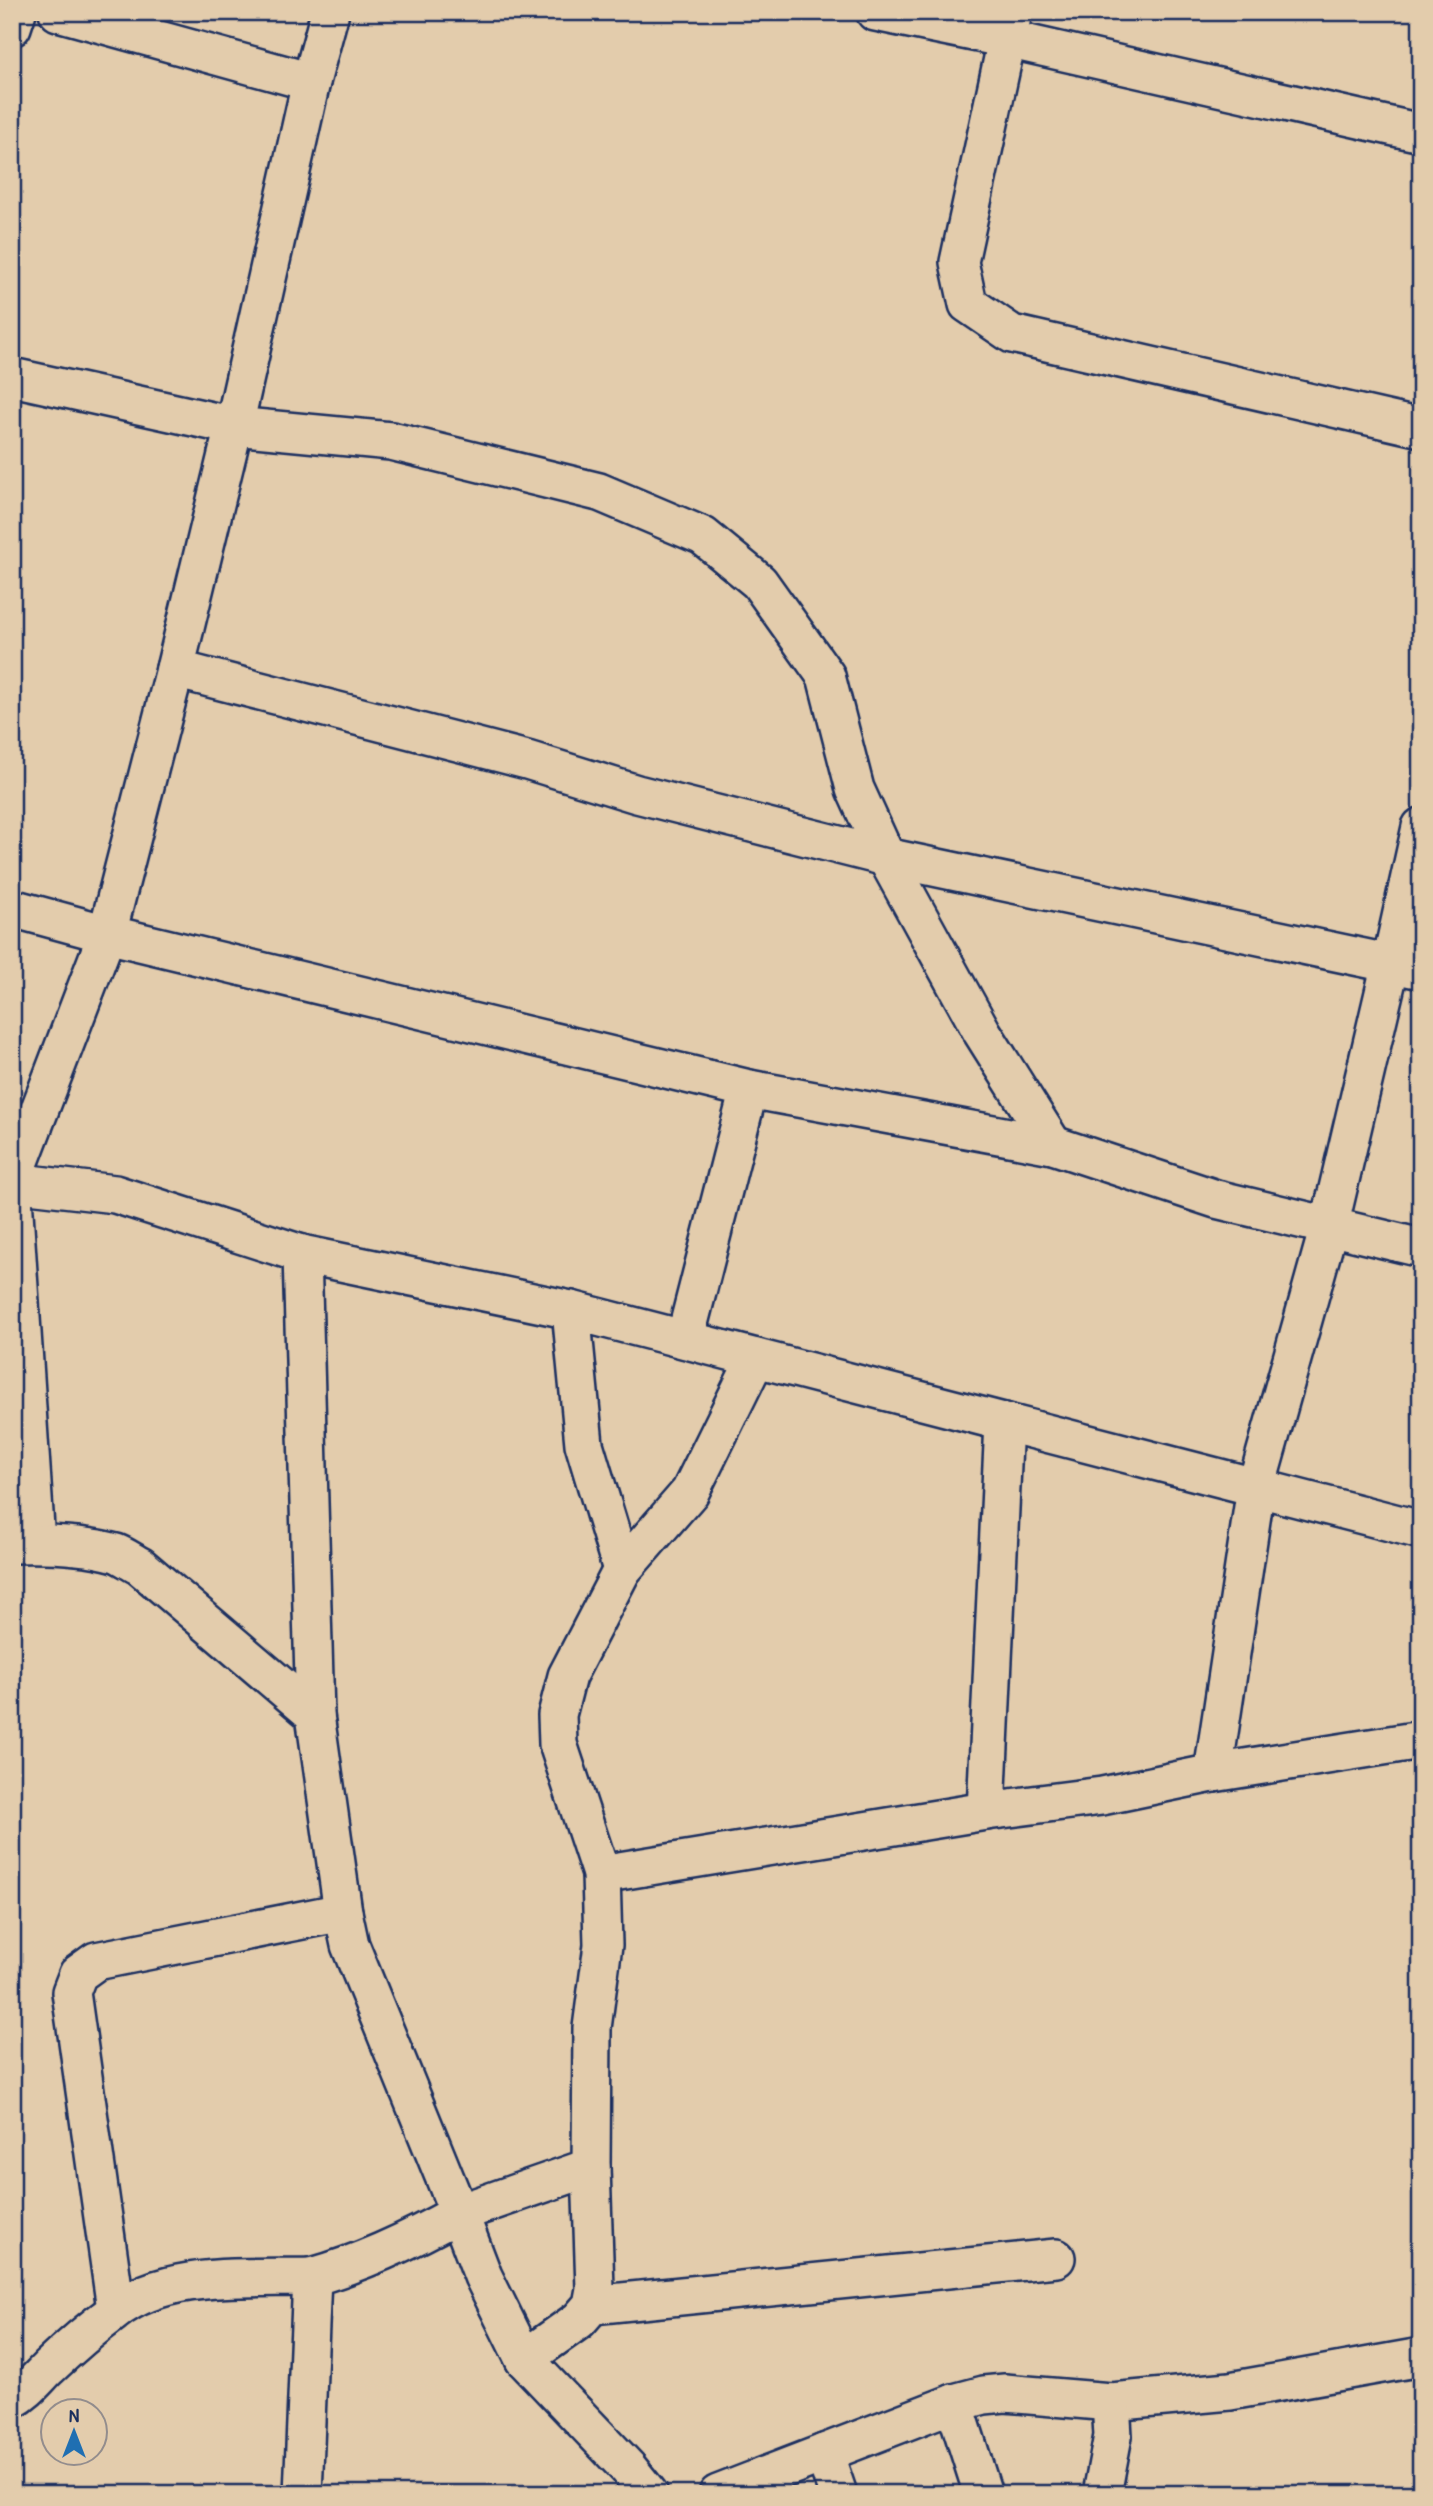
<svg xmlns="http://www.w3.org/2000/svg" width="1433" height="2506" viewBox="0 0 1433 2506" font-family="'Patrick Hand',sans-serif">
<style>
.lines{fill:none;stroke-linecap:round;stroke-linejoin:round}
.street-casing{stroke:#1b2f5e;stroke-width:42}
.street{stroke:#e3ccac;stroke-width:37}
</style>
<rect width="100%" height="100%" fill="#e3ccac"/>
<filter id="ink" filterUnits="userSpaceOnUse"><feTurbulence type="fractalNoise" baseFrequency=".0143" numOctaves="2"/><feDisplacementMap in="SourceGraphic" scale="14" xChannelSelector="R" yChannelSelector="G"/><feConvolveMatrix kernelMatrix="1 2 1 2 8 2 1 2 1" color-interpolation-filters="sRGB"/></filter>
<g filter="url(#ink)">
<g class="lines">
<defs>
<g id="street">
<path d="M 58,12 L 311,82"/>
<path d="M 875,12 L 1007,39 L 1421,133"/>
<path d="M 1013,12 L 959,262 L 968,304 L 1012,334 L 1421,428"/>
<path d="M 12,27 L 17,12"/>
<path d="M 12,377 L 234,426 L 391,441 L 599,492 L 703,536 L 759,582 L 826,676 L 855,789 L 886,857 L 982,1032 L 1053,1145"/>
<path d="M 175,669 L 527,760 L 637,794 L 886,857 L 1421,970"/>
<path d="M 12,908 L 107,934 L 749,1089 L 1053,1145 L 1216,1199 L 1421,1248"/>
<path d="M 12,1182 L 115,1194 L 302,1254 L 571,1310 L 1421,1530"/>
<path d="M 302,1254 L 315,1715 L 343,1912 L 350,1945 L 459,2213 C 411,2240 365,2262 312,2277 L 303,2494"/>
<path d="M 571,1310 L 584,1444 L 622,1570"/>
<path d="M 685,1339 L 749,1089"/>
<path d="M 36,1543 L 12,1182 L 107,934 L 175,669 L 234,426 L 311,82 L 330,12"/>
<path d="M 12,1544 C 45,1543 84,1544 116,1553 C 124,1556 132,1562 140,1566 L 315,1715"/>
<path d="M 1213,1773 L 1256,1487 L 1329,1227 L 1391,963 L 1421,827"/>
<path d="M 986,1811 L 1004,1422"/>
<path d="M 601,1874 L 986,1811 L 1102,1796 L 1213,1773 L 1421,1740"/>
<path d="M 591,2167 L 459,2213 L 483,2276 L 524,2359 L 628,2468 L 649,2494"/>
<path d="M 592,2305 L 1056,2258"/>
<path d="M 116,2309 L 71,1992 L 78,1974 L 96,1961 L 343,1912"/>
<path d="M 524,2359 L 579,2320 L 592,2305 L 595,2289 L 591,2167 L 592,2028 L 603,1945 L 601,1874 L 558,1744 L 557,1715 L 567,1676 L 622,1570 L 690,1492 L 756,1358"/>
<path d="M 12,2400 C 27,2392 36,2380 48,2368 C 69,2348 91,2329 114,2312 C 166,2270 249,2279 312,2277"/>
<path d="M 954,2403 L 983,2494"/>
<path d="M 824,2453 L 838,2494"/>
<path d="M 718,2494 L 954,2403 L 984,2395 L 1005,2393 L 1111,2402 L 1230,2391 L 1421,2357"/>
<path d="M 1102,2494 L 1113,2436 L 1111,2402"/>
</g>
</defs>
<use href="#street" class="street-casing"/>
<use href="#street" class="street"/>
</g>
</g>
<rect width="1433" height="2506" fill="none" stroke="#e3ccac" stroke-width="42"/>
<rect x="21" y="21" width="1391" height="2464" fill="none" stroke="#1b2f5e" stroke-width="2.5" filter="url(#ink)"/>
<g transform="translate(74 2432)"><circle r="33" fill="#e3ccac" stroke="#938d8d" stroke-width="2"/>
<path d="M0-5L12 26L0 18L-12 26Z" fill="#1f6fb2"/>
<text y="-10" font-size="19" font-weight="bold" text-anchor="middle" fill="#1b2f5e">N</text>
</g>
</svg>
